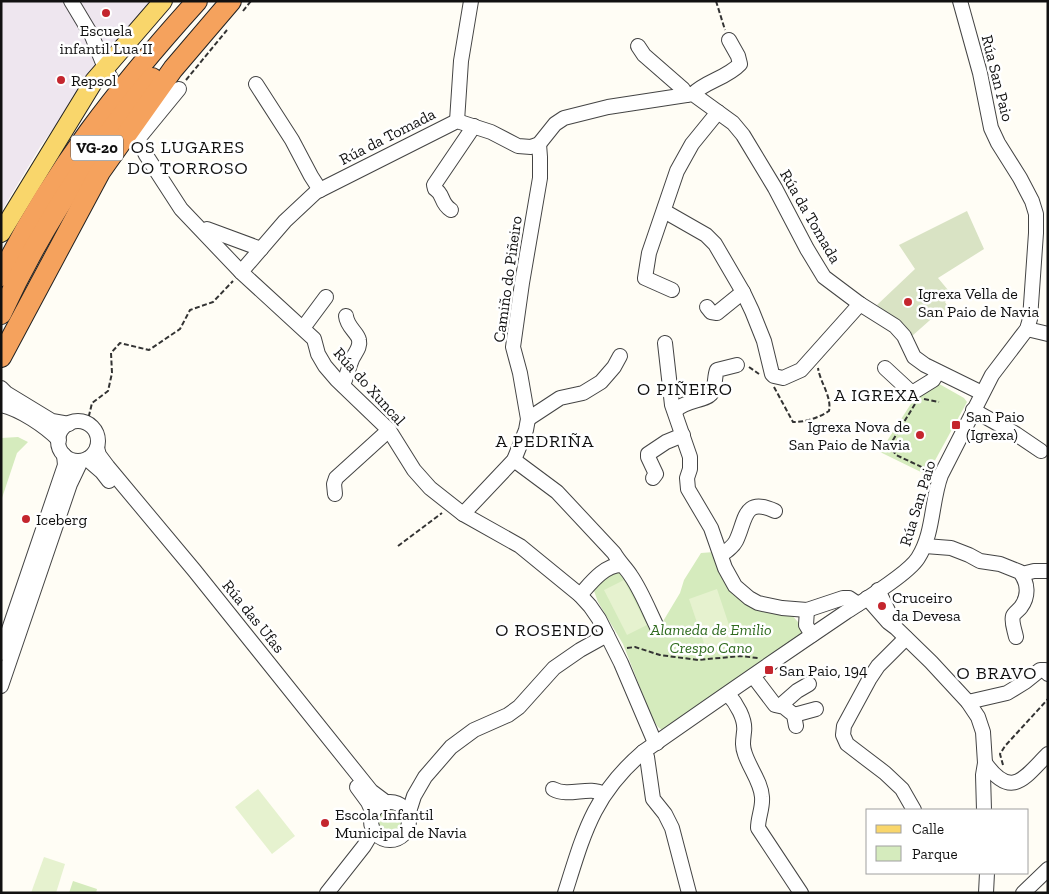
<svg xmlns="http://www.w3.org/2000/svg" width="1049" height="894" viewBox="0 0 1049 894" font-family="'Zilla Slab',serif">
<style>
.industrial{fill:#eee6ef}
.green{fill:#d5ebbd}
.cemetery{fill:#d9e3c4}
.pitch{fill:#e6f2cf}
.lines{fill:none;stroke-linecap:round;stroke-linejoin:round}
.minor-casing{stroke:#444;stroke-width:16}
.major-casing{stroke:#222;stroke-width:20}
.highway-casing{stroke:#222;stroke-width:22}
.path{stroke:#333;stroke-width:2;stroke-dasharray:5 2.5;stroke-linecap:butt}
.minor{stroke:#fff;stroke-width:14}
.major{stroke:#f9d66b;stroke-width:18}
.highway{stroke:#f5a25d;stroke-width:20}
.poi-dot{fill:#c4262e;stroke:#fff;stroke-width:2}
.labels{text-anchor:middle;stroke-width:5;stroke-linejoin:round;paint-order:stroke}
.shield{fill:#fff;stroke:#585858;stroke-width:1}
.shield-label{font-size:15px;font-weight:bold;fill:#111}
.poi-label{font-size:16px;fill:#111;stroke:#fff;text-anchor:start}
.street-label{font-size:16px;fill:#111;stroke:#fff}
.park-label{font-size:16px;font-style:italic;fill:#2f6b1f;stroke:#fff}
.neighbourhood-label{font-size:18px;letter-spacing:1px;fill:#111;stroke:#fff}
</style>
<rect width="100%" height="100%" fill="#fffdf5"/>
<path class="industrial" d="M 1,1 L 154,1 L 96,69 L 40,147 L 1,212 Z"/>
<g class="green">
<path d="M 934,381 L 964,398 L 967,402 L 927,475 L 880,452 L 914,399 Z"/>
<path d="M 18,437 L 28,442 L 17,453 L 1,501 L 1,438 Z"/>
<path d="M 714,552 L 725,583 L 736,597 L 751,604 L 790,613 L 806,631 L 805,634 L 726,686 L 666,729 L 662,730 L 658,727 L 652,718 L 623,644 L 598,602 L 594,591 C 601,579 609,575 622,571 L 662,623 L 680,593 L 684,580 L 701,553 Z"/>
<circle cx="390" cy="821" r="12"/>
<path d="M 73,881 L 97,889 L 96,893 L 69,893 Z"/>
</g>
<path class="cemetery" d="M 967,211 L 984,249 L 938,278 L 948,290 L 945,293 L 949,299 L 945,302 L 948,307 L 940,315 L 938,313 L 912,336 L 904,326 L 877,305 L 915,269 L 899,245 Z"/>
<g class="pitch">
<path d="M 624,580 L 647,625 L 627,635 L 604,590 Z"/>
<path d="M 717,589 L 735,643 L 707,652 L 689,599 Z"/>
<path d="M 258,789 L 295,836 L 272,854 L 235,807 Z"/>
<path d="M 44,857 L 65,864 L 56,893 L 31,893 Z"/>
</g>
<g class="lines">
<defs>
<g id="minor">
<path d="M 71,1 L 92,36 L 105,68 L 112,80"/>
<path d="M 638,46 L 644,55 L 683,89 L 686,95"/>
<path d="M 256,84 L 292,140 L 311,176 L 320,190"/>
<path d="M 693,94 C 706,81 727,78 740,64 L 738,56 L 729,40"/>
<path d="M 457,121 L 461,61 L 471,1"/>
<path d="M 136,134 L 146,155 L 181,209 L 241,272 L 314,339 L 318,354 L 325,366 L 337,380 L 389,430 L 414,470 L 430,488 L 463,514 L 520,546 L 580,595 L 590,606 L 599,619 L 621,663 L 653,738 L 657,743"/>
<path d="M 138,139 L 179,89"/>
<path d="M 451,210 C 440,203 444,194 435,189 L 434,185 L 474,126"/>
<path d="M 664,211 L 706,235 L 715,244 L 743,292 L 752,311 L 764,341 L 772,374 L 774,376 L 783,378 L 801,370 L 860,304"/>
<path d="M 207,229 L 261,249"/>
<path d="M 241,272 L 285,221 L 316,192 L 457,121 L 491,132 L 518,146 L 531,147 L 539,144 L 555,124 L 564,118 L 608,107 L 693,94 L 733,123 L 743,135 L 775,188 L 807,249 L 824,277 L 860,304 L 895,326 L 904,336 L 914,357 L 925,365 L 982,393"/>
<path d="M 672,290 L 645,278 L 649,253 L 677,171 L 692,144 L 718,112"/>
<path d="M 707,307 L 711,312 L 717,313 L 743,292"/>
<path d="M 303,328 L 326,297"/>
<path d="M 1027,329 L 1048,334"/>
<path d="M 665,343 L 672,405 L 690,457 L 690,469 L 687,478 L 688,489 L 711,528 L 725,568 L 735,586 L 749,598 L 758,603 L 782,608 L 807,610 L 843,598 L 849,598 L 858,604"/>
<path d="M 885,368 L 912,393 L 933,380 L 938,372"/>
<path d="M 343,385 C 346,378 348,370 351,362 C 353,354 361,349 359,340 C 358,333 347,327 346,316"/>
<path d="M 1,388 L 6,393 L 52,421 L 69,424"/>
<path d="M 1,405 C 20,409 45,426 59,440"/>
<path d="M 973,410 L 1016,434 L 1041,451"/>
<path d="M 675,411 C 685,400 705,401 711,394 C 716,389 714,377 717,370 L 737,365"/>
<path d="M 528,419 L 560,398 L 583,393 L 601,382 L 614,367 L 620,356"/>
<circle cx="78" cy="441" r="20"/>
<path d="M 97,448 L 99,455 L 108,467 L 194,570 L 371,791 L 387,803"/>
<path d="M 87,459 L 102,472 L 109,481"/>
<path d="M 514,460 L 557,492 L 614,553 C 619,562 626,568 631,576 C 642,592 649,611 658,629"/>
<path d="M 653,478 L 656,474 L 648,457 L 648,454 L 666,442 L 683,435"/>
<path d="M 335,494 L 334,484 L 336,478 L 389,430"/>
<path d="M 463,514 L 514,460 L 526,430 L 528,419 L 520,373 L 513,347 L 522,283 L 540,178 L 540,157 L 539,144"/>
<path d="M 925,546 L 951,548 L 969,555 L 980,561 L 1000,564 L 1020,572 C 1028,583 1029,596 1021,607 C 1019,610 1014,613 1013,616 C 1011,622 1015,631 1016,637"/>
<path d="M 721,555 C 727,551 733,547 736,541 C 746,521 743,496 775,511"/>
<path d="M 1022,574 L 1034,571 L 1048,571"/>
<path d="M 878,590 L 895,625"/>
<path d="M 580,595 C 590,584 604,565 621,565"/>
<path d="M 867,598 L 888,622 L 896,628 L 931,662 L 968,702 L 978,717 L 983,732 L 985,763 L 983,775 L 984,810"/>
<path d="M 807,610 L 806,625 L 812,635"/>
<path d="M 906,638 L 878,666 L 870,678 L 844,726 L 843,735 L 847,744 L 885,773 L 902,789 L 914,810"/>
<path d="M 1,653 L 65,465 L 64,455"/>
<path d="M 753,676 L 775,705 L 784,707 L 794,715 L 796,726"/>
<path d="M 1,686 L 70,484 L 81,461"/>
<path d="M 728,694 C 736,703 746,719 744,732 C 743,741 742,746 745,754 C 750,769 761,782 762,797 C 763,808 758,817 758,828 L 801,893"/>
<path d="M 968,702 L 1007,693 L 1025,682 L 1040,670 L 1045,670 L 1048,674"/>
<path d="M 781,705 L 797,691 L 809,684"/>
<path d="M 794,715 L 816,709"/>
<path d="M 643,752 L 647,757 L 653,799 L 665,814 L 672,828 L 689,893"/>
<path d="M 985,763 C 1012,800 1024,778 1048,754"/>
<path d="M 357,787 L 368,802 L 373,813"/>
<path d="M 553,789 C 570,798 588,785 604,794"/>
<circle cx="390" cy="821" r="19"/>
<path d="M 408,815 L 414,796 L 425,777 L 451,747 L 474,730 L 508,715 L 519,707 L 554,668 L 580,650 L 607,635"/>
<path d="M 327,893 L 364,846 L 373,831"/>
<path d="M 565,893 C 584,833 593,795 643,752 C 710,705 778,658 846,612 C 863,601 908,574 918,558 C 934,533 931,502 941,475 L 992,375 L 1027,329 L 1030,319 L 1036,233 L 1036,214 L 1032,201 L 1020,178 L 998,143 L 991,128 L 980,73 L 960,1"/>
<path d="M 986,893 L 987,873"/>
<path d="M 1023,893 L 1048,869"/>
</g>
<path id="major" d="M 1,233 L 94,81 L 163,1"/>
<g id="highway">
<path d="M 1,276 C 51,173 121,85 197,1"/>
<path d="M 1,314 C 40,229 92,150 152,78"/>
<path d="M 1,357 L 100,172 L 173,69 L 231,1"/>
</g>
</defs>
<use href="#minor" class="minor-casing"/>
<use href="#major" class="major-casing"/>
<use href="#highway" class="highway-casing"/>
<g class="path">
<path d="M 716,1 L 725,30"/>
<path d="M 243,11 L 251,1"/>
<path d="M 186,80 L 227,30"/>
<path d="M 749,367 L 759,374"/>
<path d="M 774,387 L 793,422 C 806,422 818,418 829,411 C 832,397 820,382 818,368"/>
<path d="M 924,399 L 939,402"/>
<path d="M 915,404 L 893,440 L 891,448 L 896,455 L 926,469"/>
<path d="M 87,424 L 92,403 L 108,391 L 112,373 L 111,353 L 120,343 L 149,350 L 180,329 L 190,310 L 213,302 L 233,281"/>
<path d="M 398,546 L 442,513"/>
<path d="M 627,648 L 635,647 L 660,655 L 698,660 L 740,656 L 758,658"/>
<path d="M 1003,765 L 1000,754 L 1005,746 L 1048,699"/>
</g>
<use href="#minor" class="minor"/>
<use href="#major" class="major"/>
<use href="#highway" class="highway"/>
</g>
<g class="poi-dot">
<circle cx="106" cy="13" r="5"/>
<circle cx="61" cy="80" r="5"/>
<circle cx="908" cy="302" r="5"/>
<rect x="951" y="420" width="10" height="10" rx="2.5"/>
<circle cx="920" cy="435" r="5"/>
<circle cx="26" cy="519" r="5"/>
<circle cx="882" cy="606" r="5"/>
<rect x="764" y="665" width="10" height="10" rx="2.5"/>
<circle cx="325" cy="823" r="5"/>
</g>
<g class="labels">
<rect class="shield" x="71" y="135.5" width="52" height="25" rx="4"/>
<g class="shield-label">
<text x="97" y="153">VG-20</text>
</g>
<g class="poi-label">
<text x="106" y="36" text-anchor="middle">Escuela<tspan x="106" dy="18">infantil Lua II</tspan></text>
<text x="71" y="86">Repsol</text>
<text x="918" y="299">Igrexa Vella de<tspan x="918" dy="18">San Paio de Navia</tspan></text>
<text x="966" y="422">San Paio<tspan x="966" dy="18">(Igrexa)</tspan></text>
<text x="910" y="432" text-anchor="end">Igrexa Nova de<tspan x="910" dy="18">San Paio de Navia</tspan></text>
<text x="36" y="525">Iceberg</text>
<text x="892" y="603">Cruceiro<tspan x="892" dy="18">da Devesa</tspan></text>
<text x="779" y="676">San Paio, 194</text>
<text x="335" y="820">Escola Infantil<tspan x="335" dy="18">Municipal de Navia</tspan></text>
</g>
<g class="street-label">
<text transform="translate(998 78) rotate(76)" y="6">Rúa San Paio</text>
<text transform="translate(387 136) rotate(-27)" y="6">Rúa da Tomada</text>
<text transform="translate(811 216) rotate(60)" y="6">Rúa da Tomada</text>
<text transform="translate(507 279) rotate(-82)" y="6">Camiño do Piñeiro</text>
<text transform="translate(370 386) rotate(48)" y="6">Rúa do Xuncal</text>
<text transform="translate(917 503) rotate(-73)" y="6">Rúa San Paio</text>
<text transform="translate(254 616) rotate(51)" y="6">Rúa das Ufas</text>
</g>
<g class="park-label">
<text x="711" y="635">Alameda de Emilio<tspan x="711" dy="18">Crespo Cano</tspan></text>
</g>
<g class="neighbourhood-label">
<text x="188" y="153">OS LUGARES<tspan x="188" dy="21">DO TORROSO</tspan></text>
<text x="685" y="395">O PIÑEIRO</text>
<text x="877" y="401">A IGREXA</text>
<text x="545" y="447">A PEDRIÑA</text>
<text x="550" y="636">O ROSENDO</text>
<text x="997" y="679">O BRAVO</text>
</g>
</g>
<rect width="1049" height="894" fill="none" stroke="#111111" stroke-width="5"/>
<rect x="866" y="809" width="162" height="65" fill="#ffffff" stroke="#a0a0a0"/>
<rect x="876" y="825" width="25" height="8" fill="#f9d66b" stroke="#a0a0a0"/>
<text x="912" y="834" font-size="15" fill="#111111">Calle</text>
<rect x="876" y="846" width="25" height="15" fill="#d5ebbd" stroke="#a0a0a0"/>
<text x="912" y="859" font-size="15" fill="#111111">Parque</text>
</svg>
